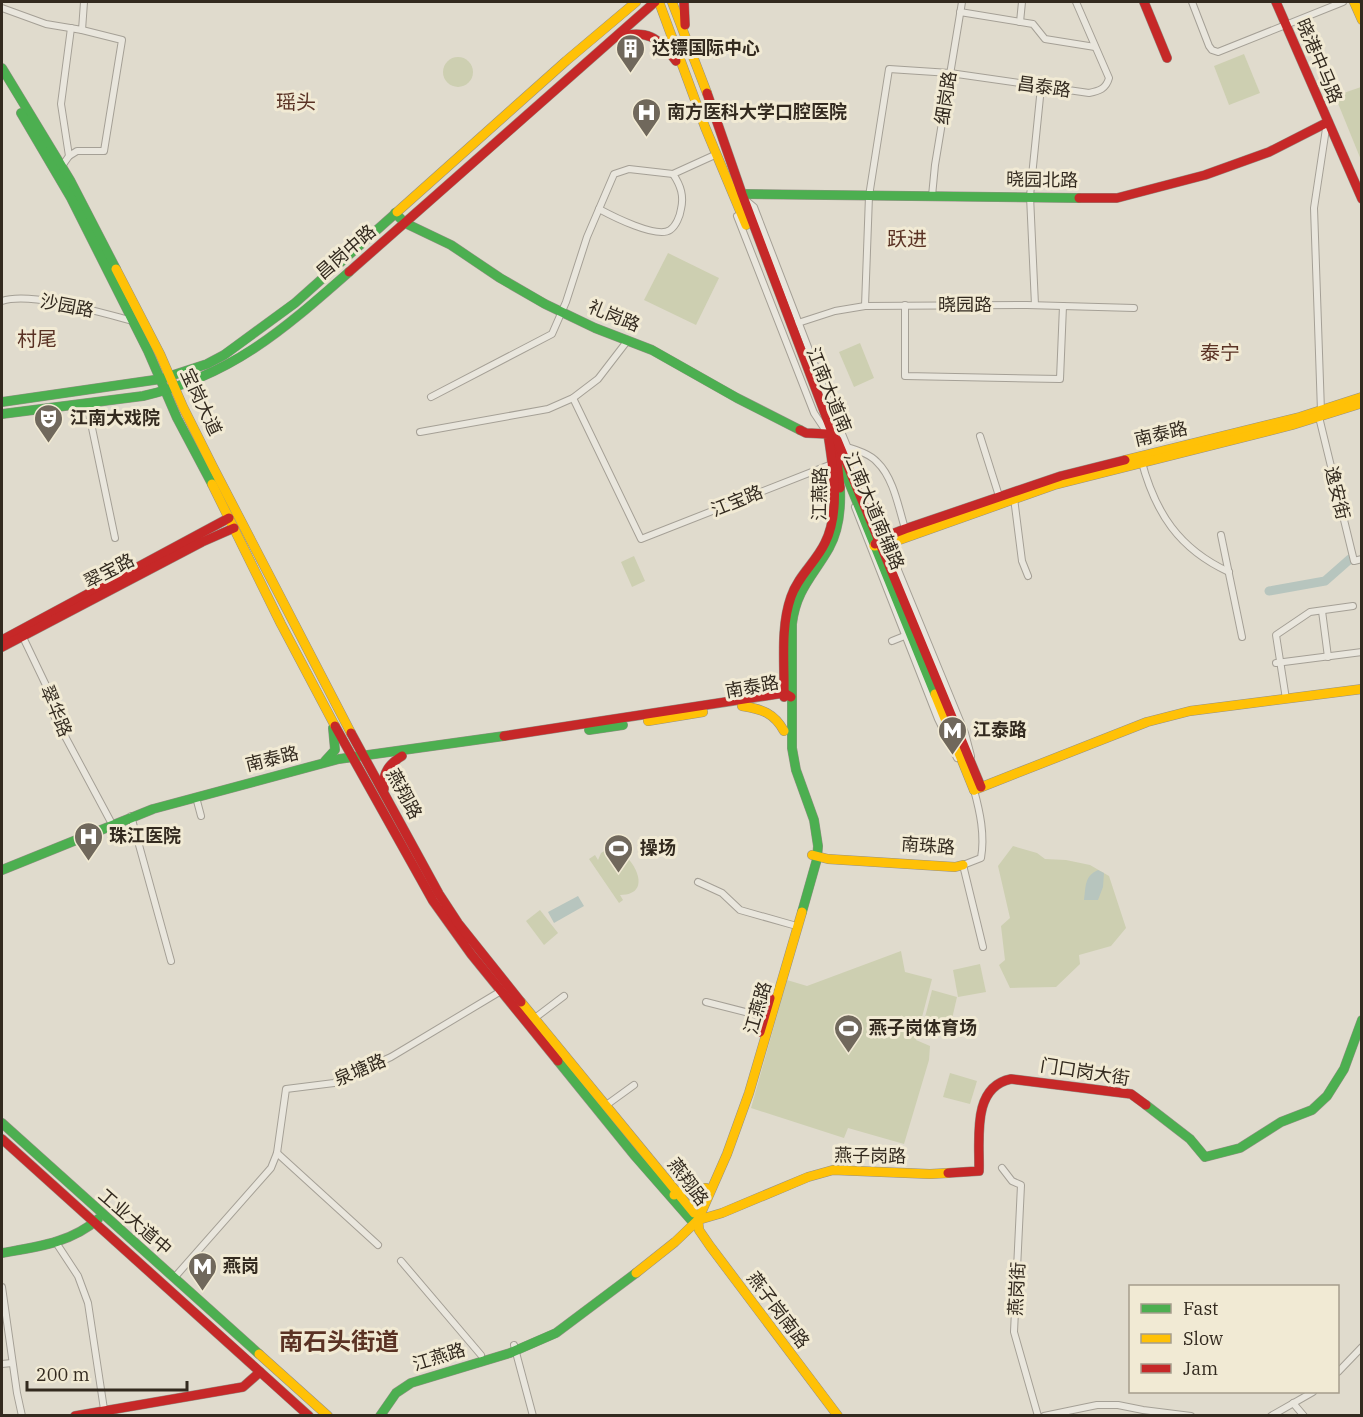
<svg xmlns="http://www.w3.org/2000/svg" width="1363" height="1417" viewBox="0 0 1363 1417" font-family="'IBM Plex Serif','Noto Sans SC',serif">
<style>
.green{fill:#cdcfb1}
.water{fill:#b7c5be}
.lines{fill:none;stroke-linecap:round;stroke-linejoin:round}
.river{stroke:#b7c5be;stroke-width:9}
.street-casing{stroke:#a5a096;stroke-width:8}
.fast-casing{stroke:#959086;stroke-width:10}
.slow-casing{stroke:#959086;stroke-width:10}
.jam-casing{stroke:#959086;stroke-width:10}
.street{stroke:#e9e6dd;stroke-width:6}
.fast{stroke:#4caf50;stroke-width:9}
.slow{stroke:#ffc107;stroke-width:9}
.jam{stroke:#c62828;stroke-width:9}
.labels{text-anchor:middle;stroke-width:6;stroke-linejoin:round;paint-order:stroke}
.poi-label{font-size:18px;font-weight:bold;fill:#332a1f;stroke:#f1ead4;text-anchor:start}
.street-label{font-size:18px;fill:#332a1f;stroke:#f1ead4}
.neighbourhood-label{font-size:20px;fill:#5a3224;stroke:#f1ead4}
.district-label{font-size:24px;font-weight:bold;fill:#5a3224;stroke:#f1ead4}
</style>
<rect width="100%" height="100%" fill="#e0dbcd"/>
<g class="green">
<path d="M 1244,54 L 1260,93 L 1229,105 L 1214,66 Z"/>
<circle cx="458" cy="72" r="15"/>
<path d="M 1361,87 L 1362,87 L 1361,160 L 1335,96 Z"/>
<path d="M 668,253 L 719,278 L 696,325 L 644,300 Z"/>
<path d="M 860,343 L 874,378 L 854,387 L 839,352 Z"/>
<path d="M 634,556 L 645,581 L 632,587 L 621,562 Z"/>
<path d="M 1013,846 L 1037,853 L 1045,859 L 1066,860 L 1090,865 L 1109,876 L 1126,928 L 1111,946 L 1079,955 L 1080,964 L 1056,987 L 1010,988 L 999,965 L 1005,960 L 1001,926 L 1010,918 L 998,866 Z"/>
<path d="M 611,847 C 631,851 657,895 620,895 L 623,900 L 619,903 L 589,859 L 595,855 L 598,860 L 601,853 Z"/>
<path d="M 540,910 L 558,933 L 544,945 L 526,921 Z"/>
<path d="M 901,951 L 905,972 L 932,979 L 916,1040 L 930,1046 L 929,1060 L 904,1144 L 848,1128 L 844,1138 L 751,1108 L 787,980 L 807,986 Z"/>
<path d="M 980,964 L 986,992 L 958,997 L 953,970 Z"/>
<path d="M 932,990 L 957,997 L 949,1032 L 923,1025 Z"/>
<path d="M 950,1073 L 977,1081 L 970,1104 L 943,1097 Z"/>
</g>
<g class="water">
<path d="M 1098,870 L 1104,873 L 1103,887 L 1098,900 L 1084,900 C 1086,887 1084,876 1098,870 Z"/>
<path d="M 578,896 L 584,906 L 554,923 L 548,912 Z"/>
</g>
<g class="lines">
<path class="river" d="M 1269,591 L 1325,581 L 1350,559"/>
<defs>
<g id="street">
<path d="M 1192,2 L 1209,46 L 1212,50 L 1218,52 L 1343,2"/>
<path d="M 2,8 L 46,24 L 82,30 L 84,2"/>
<path d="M 960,12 L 1033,24 L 1045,39 L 1095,47"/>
<path d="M 1020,22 L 1022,2"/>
<path d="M 69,156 L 77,151 L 104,151 L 122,40 L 82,30"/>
<path d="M 62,166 L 69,156 L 61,104 L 71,28"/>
<path d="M 932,196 L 935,165 L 962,2"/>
<path d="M 748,202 L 754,207 L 833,412 L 965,733 L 971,756"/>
<path d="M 599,209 C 612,216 657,239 670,230 C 676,226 680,216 681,209 C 684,196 681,186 673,174 L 717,154"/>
<path d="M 737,216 L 814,413 L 828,434"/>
<path d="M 2,301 C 30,291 102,313 133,321"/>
<path d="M 905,305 L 905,376 L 1060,379 L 1063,306"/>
<path d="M 1035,305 L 1030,196 L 1041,87"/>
<path d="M 865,306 L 869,196 L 889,69 L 950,73 L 1089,93 C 1099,91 1106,89 1109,78 L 1076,2"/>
<path d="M 798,323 L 835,311 L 865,306 L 1027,305 L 1134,308"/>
<path d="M 431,397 L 552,334 L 566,302 L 587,237 L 614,174 L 629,169 L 673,174"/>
<path d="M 573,398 L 641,539 L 832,464"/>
<path d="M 87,404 L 115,538"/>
<path d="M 1321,411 L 1314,208 L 1327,122"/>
<path d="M 1319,417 L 1354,561 L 1362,559"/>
<path d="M 420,432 L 548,409 L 573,398 L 598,379 L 628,340"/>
<path d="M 980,436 L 999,496"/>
<path d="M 847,447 C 857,450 870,454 877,462 C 894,478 899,510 906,532"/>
<path d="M 1141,459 C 1155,513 1179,549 1229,572"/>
<path d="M 1014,498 L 1022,561 L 1028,576"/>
<path d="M 855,507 L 938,719 L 957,758"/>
<path d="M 1221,535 L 1242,637"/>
<path d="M 1322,611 L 1328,657"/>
<path d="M 21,633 L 54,702 L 52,712 L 112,824"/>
<path d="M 892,641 L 907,635"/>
<path d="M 1276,663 L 1362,652"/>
<path d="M 1286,699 L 1276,635 L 1310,612 L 1353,606"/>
<path d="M 974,790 C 980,812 985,835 981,858 L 963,865 L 983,947"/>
<path d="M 197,801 L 201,816"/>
<path d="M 131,816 L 171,961"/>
<path d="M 698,882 L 722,893 L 740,910 L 793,925"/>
<path d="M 706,1002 L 765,1017"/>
<path d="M 535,1018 L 564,996"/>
<path d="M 605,1106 L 634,1085"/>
<path d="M 277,1153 L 378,1245"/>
<path d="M 1002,1168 L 1012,1181 L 1021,1185 L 1014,1332 L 1038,1416"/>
<path d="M 55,1241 L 78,1276 L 88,1303 L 105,1416"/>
<path d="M 401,1261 L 481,1355"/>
<path d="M 174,1278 L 271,1168 L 277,1153 L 286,1089 L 334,1083 L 391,1057 L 501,991"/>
<path d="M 2,1287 L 17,1393 L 22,1416"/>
<path d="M 514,1345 L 533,1416"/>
<path d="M 2,1364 L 12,1363"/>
<path d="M 1338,1372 L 1362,1347"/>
<path d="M 1293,1403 L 1304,1416"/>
<path d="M 1044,1416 L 1097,1405 L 1118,1405 L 1143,1410 L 1191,1416"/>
<path d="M 1271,1416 L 1313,1392"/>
</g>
<g id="fast">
<path d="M 2,68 L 70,180 L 116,269"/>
<path d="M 21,113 L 71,198 L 148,351 L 177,418 L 212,484"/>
<path d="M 742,194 L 1079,198"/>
<path d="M 395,213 L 405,223 L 451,245 L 500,278 L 545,304 L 595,328 L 652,350 L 737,398 L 800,430"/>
<path d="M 2,402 L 161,379 L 207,364 L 224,355 L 295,303 L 397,212"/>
<path d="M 2,414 L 143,396 C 231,376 283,330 349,272"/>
<path d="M 842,465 L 935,694"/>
<path d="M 589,730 L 623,725"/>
<path d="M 325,761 L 335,750 L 333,728"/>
<path d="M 2,870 L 153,809 L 339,759 L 504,736"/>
<path d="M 802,912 L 817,859 L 818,846 L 814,820 L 796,770 L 792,748 L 792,624 C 796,590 813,576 829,548 C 839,530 841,509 840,488"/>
<path d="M 558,1061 L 635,1156 L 691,1220"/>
<path d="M 1146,1105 L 1190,1139 L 1205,1157 L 1240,1148 L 1281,1122 L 1312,1110 L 1327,1096 L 1344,1069 L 1362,1020"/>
<path d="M 2,1123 L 259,1354"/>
<path d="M 2,1253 C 36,1247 71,1243 98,1219"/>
<path d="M 380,1416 L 396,1393 L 411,1383 L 510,1353 L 556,1333 L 636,1273"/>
</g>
<g id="slow">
<path d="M 659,2 L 705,127 L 746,225"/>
<path d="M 672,2 L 707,93"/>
<path d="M 1354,2 L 1362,20"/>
<path d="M 397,212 L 566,61 L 636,2"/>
<path d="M 116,269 L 160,354 L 183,407 L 213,467 L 351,733"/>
<path d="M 1125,460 L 1300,417 L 1362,397"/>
<path d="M 212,484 L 281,624 L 335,726"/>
<path d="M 875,544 L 874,546 L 885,545 L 1054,485 L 1292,425 L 1362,403"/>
<path d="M 935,694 L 974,790"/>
<path d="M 742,706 C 762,709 774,713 784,731"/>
<path d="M 648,721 L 703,712"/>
<path d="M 974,790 L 1147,722 L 1190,711 L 1362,689"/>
<path d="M 812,855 L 828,859 L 955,867 L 963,865"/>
<path d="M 521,1002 L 694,1213"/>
<path d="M 674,1195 L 677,1192 L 706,1188"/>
<path d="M 636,1273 L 675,1242 L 698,1220 L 727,1154 L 749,1093 L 802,912"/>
<path d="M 259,1354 L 328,1416"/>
<path d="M 838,1416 L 710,1246 L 699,1230 L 698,1220 L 722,1213 L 808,1177 L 833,1170 L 930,1174 L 948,1173"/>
</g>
<g id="jam">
<path d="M 684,2 L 685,25"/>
<path d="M 1144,2 L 1167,58"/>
<path d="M 1276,2 L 1362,199"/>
<path d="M 617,37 C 647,29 658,37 676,61"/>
<path d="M 707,93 L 742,194 L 835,440 L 840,488"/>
<path d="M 1079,198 L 1117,198 L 1205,175 L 1269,152 L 1328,122"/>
<path d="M 349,272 L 655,2"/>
<path d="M 837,440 L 981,787"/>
<path d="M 875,544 L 879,539 L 905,529 L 1061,476 L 1125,460"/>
<path d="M 2,640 L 229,518"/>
<path d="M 2,647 L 202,542 L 234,528"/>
<path d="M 784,697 C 785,665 780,628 791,597 C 798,576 816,562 825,543 C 841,511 833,467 828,434 L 806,433 L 800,430"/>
<path d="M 335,726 L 433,901 L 471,954 L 558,1061"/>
<path d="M 351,733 L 439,894 L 458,923 L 521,1002"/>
<path d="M 504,736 L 784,693 L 791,697"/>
<path d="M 384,789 C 382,773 389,764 402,756"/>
<path d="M 760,1032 L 770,998"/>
<path d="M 2,1139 L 309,1416"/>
<path d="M 948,1173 L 979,1171 C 980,1140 971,1087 1011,1079 L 1131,1094 L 1146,1105"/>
<path d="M 75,1416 L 243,1387 L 260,1372"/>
</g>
</defs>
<use href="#street" class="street-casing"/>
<use href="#fast" class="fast-casing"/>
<use href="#slow" class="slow-casing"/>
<use href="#jam" class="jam-casing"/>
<use href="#street" class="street"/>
<use href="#fast" class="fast"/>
<use href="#slow" class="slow"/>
<use href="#jam" class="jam"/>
</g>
<defs>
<symbol id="building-pin" viewBox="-11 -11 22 30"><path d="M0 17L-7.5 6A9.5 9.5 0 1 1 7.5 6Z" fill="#70685c" stroke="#f1ead4"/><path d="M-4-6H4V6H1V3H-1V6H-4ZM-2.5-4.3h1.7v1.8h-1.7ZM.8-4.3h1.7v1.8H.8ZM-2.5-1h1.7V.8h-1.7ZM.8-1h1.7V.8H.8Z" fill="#fff"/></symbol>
<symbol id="hospital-pin" viewBox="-11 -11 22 30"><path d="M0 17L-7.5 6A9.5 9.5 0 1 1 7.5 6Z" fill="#70685c" stroke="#f1ead4"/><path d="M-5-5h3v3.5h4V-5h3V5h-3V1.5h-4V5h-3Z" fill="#fff"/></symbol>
<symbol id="theatre-pin" viewBox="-11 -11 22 30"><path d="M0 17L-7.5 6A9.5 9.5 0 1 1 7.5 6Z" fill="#70685c" stroke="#f1ead4"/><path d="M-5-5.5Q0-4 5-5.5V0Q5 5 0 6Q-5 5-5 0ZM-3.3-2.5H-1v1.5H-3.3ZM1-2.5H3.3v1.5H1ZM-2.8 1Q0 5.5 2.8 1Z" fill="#fff"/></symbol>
<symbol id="metro-pin" viewBox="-11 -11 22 30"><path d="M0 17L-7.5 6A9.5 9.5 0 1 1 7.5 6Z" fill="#70685c" stroke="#f1ead4"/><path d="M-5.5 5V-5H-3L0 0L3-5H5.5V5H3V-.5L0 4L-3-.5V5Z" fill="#fff"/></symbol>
<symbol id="stadium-pin" viewBox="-11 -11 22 30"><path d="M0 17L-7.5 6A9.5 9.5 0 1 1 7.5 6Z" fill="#70685c" stroke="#f1ead4"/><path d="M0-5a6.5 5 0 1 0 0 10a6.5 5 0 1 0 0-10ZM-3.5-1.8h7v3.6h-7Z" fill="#fff"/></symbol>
</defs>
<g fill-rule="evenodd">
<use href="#building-pin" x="614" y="32" width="33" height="45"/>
<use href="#hospital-pin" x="630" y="96" width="33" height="45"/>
<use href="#theatre-pin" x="32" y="402" width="33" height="45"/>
<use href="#metro-pin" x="936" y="714" width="33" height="45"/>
<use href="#hospital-pin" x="72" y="820" width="33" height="45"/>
<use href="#stadium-pin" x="602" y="832" width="33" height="45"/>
<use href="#stadium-pin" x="832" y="1012" width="33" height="45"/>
<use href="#metro-pin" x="186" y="1250" width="33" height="45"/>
</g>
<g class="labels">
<g class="poi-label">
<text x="652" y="54">达镖国际中心</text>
<text x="667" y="118">南方医科大学口腔医院</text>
<text x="70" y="424">江南大戏院</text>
<text x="973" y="736">江泰路</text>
<text x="109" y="842">珠江医院</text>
<text x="640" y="854">操场</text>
<text x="869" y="1034">燕子岗体育场</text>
<text x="223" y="1272">燕岗</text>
</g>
<g class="street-label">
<text transform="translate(1319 61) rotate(67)" y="6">晓港中马路</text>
<text transform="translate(1044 87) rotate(8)" y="6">昌泰路</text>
<text transform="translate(946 98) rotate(-81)" y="6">细岗路</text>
<text transform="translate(1042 180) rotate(1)" y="6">晓园北路</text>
<text transform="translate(346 252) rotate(-41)" y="6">昌岗中路</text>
<text x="965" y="311">晓园路</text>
<text transform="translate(67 306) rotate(11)" y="6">沙园路</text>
<text transform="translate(614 316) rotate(22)" y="6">礼岗路</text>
<text transform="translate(829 390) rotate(68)" y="6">江南大道南</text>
<text transform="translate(201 402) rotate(65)" y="6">宝岗大道</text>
<text transform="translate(1161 434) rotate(-13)" y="6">南泰路</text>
<text transform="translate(1337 493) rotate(76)" y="6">逸安街</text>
<text transform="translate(820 494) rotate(-89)" y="6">江燕路</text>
<text transform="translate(737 501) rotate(-22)" y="6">江宝路</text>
<text transform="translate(874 511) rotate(67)" y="6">江南大道南辅路</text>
<text transform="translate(109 571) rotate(-27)" y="6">翠宝路</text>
<text transform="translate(752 687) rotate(-10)" y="6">南泰路</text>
<text transform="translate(56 711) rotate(68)" y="6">翠华路</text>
<text transform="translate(272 759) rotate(-14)" y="6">南泰路</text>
<text transform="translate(404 794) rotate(62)" y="6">燕翔路</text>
<text transform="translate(928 846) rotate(4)" y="6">南珠路</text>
<text transform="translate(758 1008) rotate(-74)" y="6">江燕路</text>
<text transform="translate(360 1070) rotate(-23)" y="6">泉塘路</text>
<text transform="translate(1085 1072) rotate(9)" y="6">门口岗大街</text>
<text transform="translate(870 1156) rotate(1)" y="6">燕子岗路</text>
<text transform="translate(688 1182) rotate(53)" y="6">燕翔路</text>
<text transform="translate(135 1222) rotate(41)" y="6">工业大道中</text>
<text transform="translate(1017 1289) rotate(-87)" y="6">燕岗街</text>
<text transform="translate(778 1310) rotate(53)" y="6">燕子岗南路</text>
<text transform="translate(439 1357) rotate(-17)" y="6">江燕路</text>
</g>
<g class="neighbourhood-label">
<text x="296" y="109">瑶头</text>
<text x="907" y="246">跃进</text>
<text x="37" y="346">村尾</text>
<text x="1220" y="360">泰宁</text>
</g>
<g class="district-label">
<text x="339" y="1350">南石头街道</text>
</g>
</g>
<rect width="1363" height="1417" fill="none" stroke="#332a1f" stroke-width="6"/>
<rect x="1129" y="1285" width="210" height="108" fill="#f1ead4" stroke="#a59d8c" stroke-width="1.5"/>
<rect x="1141" y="1304" width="30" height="9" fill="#4caf50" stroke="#a59d8c" stroke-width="1.5"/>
<text x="1183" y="1315" font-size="18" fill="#332a1f">Fast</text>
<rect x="1141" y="1334" width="30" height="9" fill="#ffc107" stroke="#a59d8c" stroke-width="1.5"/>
<text x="1183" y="1345" font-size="18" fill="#332a1f">Slow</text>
<rect x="1141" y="1364" width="30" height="9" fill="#c62828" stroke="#a59d8c" stroke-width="1.5"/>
<text x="1183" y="1375" font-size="18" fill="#332a1f">Jam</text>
<path d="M27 1381v9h160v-9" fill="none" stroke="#332a1f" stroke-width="3"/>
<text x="36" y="1381" font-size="18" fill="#332a1f" stroke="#f1ead4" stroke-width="4.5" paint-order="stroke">200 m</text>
</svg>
